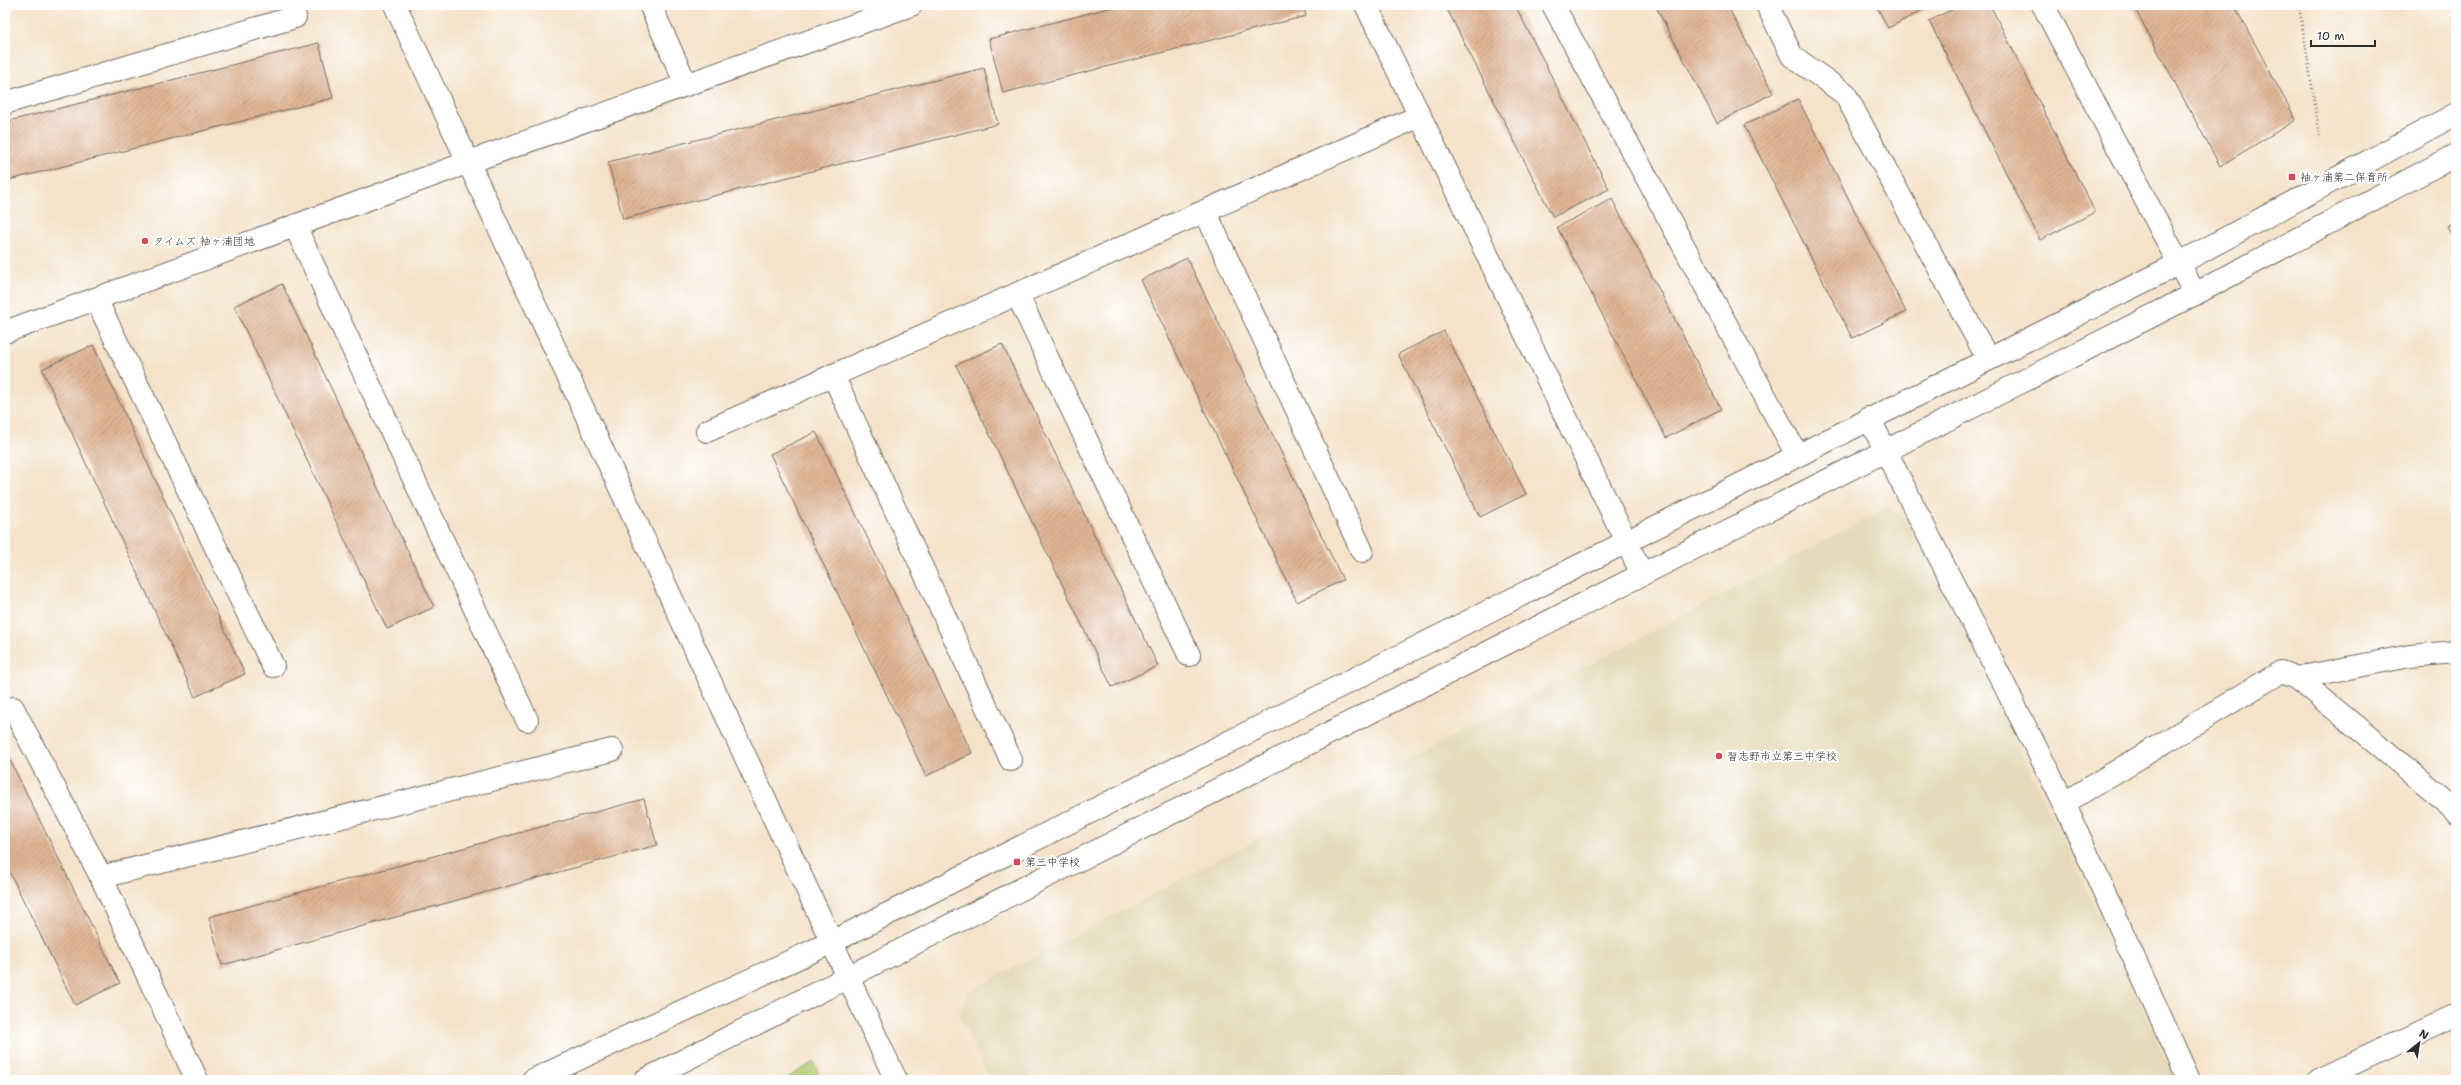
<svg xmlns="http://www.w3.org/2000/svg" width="2461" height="1085" viewBox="0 0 2461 1085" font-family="'Shantell Sans','Klee One',sans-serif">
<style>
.built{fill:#e5dbba}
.park{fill:url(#park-crowns);stroke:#6c784b}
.building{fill:url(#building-hatch)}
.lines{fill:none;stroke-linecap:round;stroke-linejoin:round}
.minor-casing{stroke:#716b62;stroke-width:24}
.path{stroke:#716b62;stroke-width:2.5;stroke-dasharray:1 3;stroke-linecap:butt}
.minor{stroke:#fff;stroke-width:22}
.poi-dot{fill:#d1495b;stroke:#fff;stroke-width:1.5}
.labels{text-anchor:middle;stroke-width:4;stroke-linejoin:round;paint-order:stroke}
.poi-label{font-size:11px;fill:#2b2b2b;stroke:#fff;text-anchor:start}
</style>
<defs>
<pattern id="park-crowns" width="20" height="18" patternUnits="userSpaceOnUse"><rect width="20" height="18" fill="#adc66b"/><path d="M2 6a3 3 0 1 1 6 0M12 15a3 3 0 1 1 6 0" fill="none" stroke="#95aa5d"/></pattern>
<pattern id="building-hatch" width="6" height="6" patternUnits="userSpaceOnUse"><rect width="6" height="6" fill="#e0b594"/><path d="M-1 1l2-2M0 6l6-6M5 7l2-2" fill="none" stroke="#b69379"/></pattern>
</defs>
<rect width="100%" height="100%" fill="#fff"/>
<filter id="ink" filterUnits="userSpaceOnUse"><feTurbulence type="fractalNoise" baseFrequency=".025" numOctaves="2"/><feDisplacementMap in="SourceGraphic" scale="8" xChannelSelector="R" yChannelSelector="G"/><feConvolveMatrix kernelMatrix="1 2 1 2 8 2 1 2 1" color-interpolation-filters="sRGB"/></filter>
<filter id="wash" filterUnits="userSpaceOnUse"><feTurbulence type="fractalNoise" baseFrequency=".012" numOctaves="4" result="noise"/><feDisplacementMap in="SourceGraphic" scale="16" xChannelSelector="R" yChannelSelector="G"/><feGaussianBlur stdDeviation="0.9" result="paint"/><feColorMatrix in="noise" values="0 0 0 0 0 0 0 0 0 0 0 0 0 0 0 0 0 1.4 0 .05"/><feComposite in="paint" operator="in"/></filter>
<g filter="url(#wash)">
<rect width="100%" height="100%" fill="#f4e2c9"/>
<path class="built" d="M 1887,508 L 1911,521 L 2177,1080 L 989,1080 L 960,1016 L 967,992 Z"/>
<path class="park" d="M 814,1062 L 822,1080 L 783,1080 Z"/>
<g id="blocks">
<g class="building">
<path d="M 1121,5 L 1303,5 L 1306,16 L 1003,93 L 989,39 Z"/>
<path d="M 1445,5 L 1515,5 L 1609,189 L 1553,217 Z"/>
<path d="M 1655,5 L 1727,5 L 1773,93 L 1717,123 Z"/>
<path d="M 1876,5 L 1933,5 L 1888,28 Z"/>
<path d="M 1961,5 L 1990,5 L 2095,212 L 2040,240 L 1929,21 Z"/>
<path d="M 2133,5 L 2234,5 L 2296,120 L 2220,166 Z"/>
<path d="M 319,43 L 333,98 L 5,181 L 5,122 Z"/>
<path d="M 984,68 L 998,124 L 623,219 L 608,162 Z"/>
<path d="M 1798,99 L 1906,312 L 1852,338 L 1744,125 Z"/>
<path d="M 1612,199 L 1721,409 L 1666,438 L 1557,227 Z"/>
<path d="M 2456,223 L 2456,244 L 2447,227 Z"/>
<path d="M 1187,258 L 1343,580 L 1297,602 L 1141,280 Z"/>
<path d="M 282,284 L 434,607 L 387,629 L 234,306 Z"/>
<path d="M 1444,331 L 1526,494 L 1480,517 L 1398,354 Z"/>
<path d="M 1002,344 L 1158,666 L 1112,687 L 956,365 Z"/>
<path d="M 93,345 L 245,674 L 195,697 L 42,369 Z"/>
<path d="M 816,432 L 972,753 L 926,776 L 770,454 Z"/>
<path d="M 5,750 L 120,983 L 75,1005 L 5,863 Z"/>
<path d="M 644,799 L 657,845 L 222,965 L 209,917 Z"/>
</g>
</g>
</g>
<g filter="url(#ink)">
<use href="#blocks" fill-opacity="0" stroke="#716b62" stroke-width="1"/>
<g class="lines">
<defs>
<g id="minor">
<path d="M 395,5 L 896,1080"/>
<path d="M 650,5 L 686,84"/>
<path d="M 1366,5 L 1642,574"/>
<path d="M 1553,5 L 1797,455"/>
<path d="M 1767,5 L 1792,56 L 1845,94 L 1988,359"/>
<path d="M 2043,5 L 2195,294"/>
<path d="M 5,103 L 295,17"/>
<path d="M 1205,211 L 1362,551"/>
<path d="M 295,226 L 527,720"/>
<path d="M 1017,294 L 1189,655"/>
<path d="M 96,299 L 273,666"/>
<path d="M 5,332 L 469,162 L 911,5"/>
<path d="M 833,375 L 1011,760"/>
<path d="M 1869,418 L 2064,803 L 2189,1080"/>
<path d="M 707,431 L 1420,116"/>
<path d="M 2297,678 L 2410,656 L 2456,652"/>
<path d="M 13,708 L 101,877 L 197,1080"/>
<path d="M 2064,803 L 2281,672 L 2297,678 L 2446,801 L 2456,814"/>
<path d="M 101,877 L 612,750"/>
<path d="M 533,1080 L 830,943 L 2178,264 L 2456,114"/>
<path d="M 645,1080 L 2195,294 L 2456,155"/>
<path d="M 2318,1080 L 2456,1015"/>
</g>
</defs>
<use href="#minor" class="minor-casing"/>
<path class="path" d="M 2299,5 L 2320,136"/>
<use href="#minor" class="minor"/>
</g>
</g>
<g class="poi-dot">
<rect x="2288" y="173" width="8" height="8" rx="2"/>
<circle cx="145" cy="241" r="4"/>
<circle cx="1719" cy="756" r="4"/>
<rect x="1013" y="858" width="8" height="8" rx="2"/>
</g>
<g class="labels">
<g class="poi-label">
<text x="2300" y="181">袖ヶ浦第二保育所</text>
<text x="153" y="245">タイムズ 袖ヶ浦団地</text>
<text x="1727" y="760">習志野市立第三中学校</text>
<text x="1025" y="866">第三中学校</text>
</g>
</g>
<rect width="2461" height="1085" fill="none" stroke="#fff" stroke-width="20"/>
<g transform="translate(2419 1043) rotate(30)" stroke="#ffffff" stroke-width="3" paint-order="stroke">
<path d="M0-3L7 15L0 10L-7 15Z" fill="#2b2b2b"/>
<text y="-6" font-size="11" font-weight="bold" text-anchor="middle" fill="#2b2b2b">N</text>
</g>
<path d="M2311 40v6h64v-6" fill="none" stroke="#2b2b2b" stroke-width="2"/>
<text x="2317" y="40" font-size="12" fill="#2b2b2b" stroke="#ffffff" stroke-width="3" paint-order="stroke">10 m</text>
</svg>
